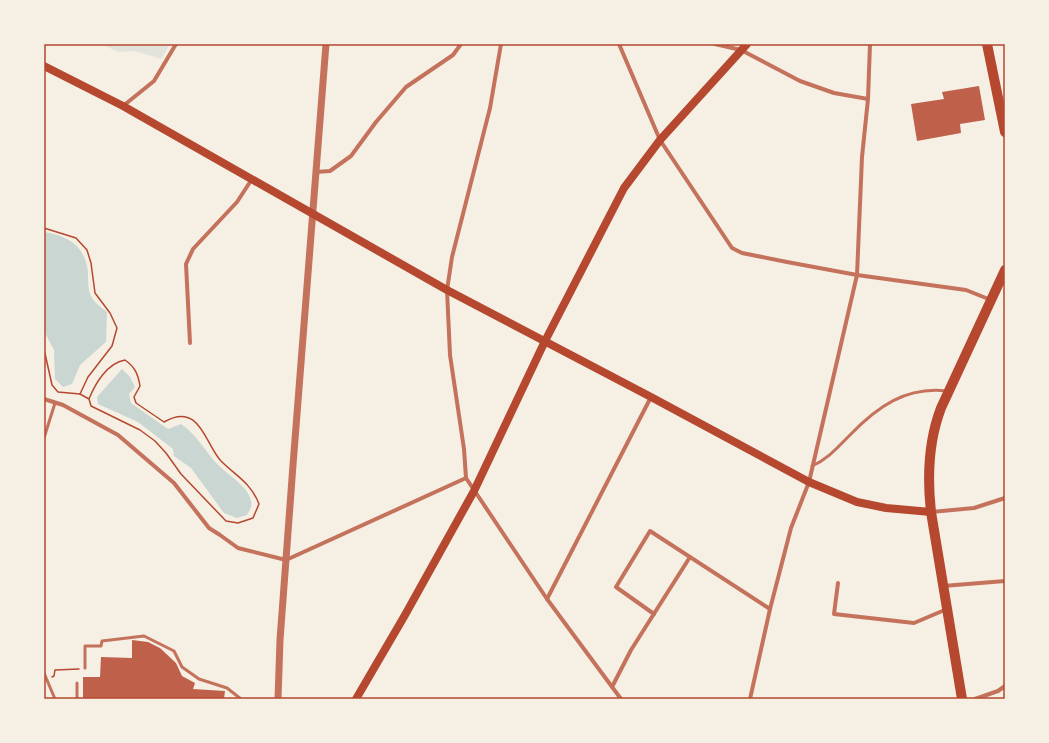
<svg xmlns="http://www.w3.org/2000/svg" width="1049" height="743" viewBox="0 0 1049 743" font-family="'Fira Sans',sans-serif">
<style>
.green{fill:#e2e4dc}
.water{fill:#c9d6d2}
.building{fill:#bf614a}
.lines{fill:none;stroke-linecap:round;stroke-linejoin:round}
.path{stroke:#b5482f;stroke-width:1.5}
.service{stroke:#c5725c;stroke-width:3}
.minor{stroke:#c5725c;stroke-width:4}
.tertiary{stroke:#c5725c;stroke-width:7}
.secondary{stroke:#b5482f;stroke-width:8}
.trunk{stroke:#b5482f;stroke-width:10}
.neatline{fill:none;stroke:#b5482f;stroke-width:1.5}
</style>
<rect width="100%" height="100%" fill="#f6efe4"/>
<path class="green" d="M 102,44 L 170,44 L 161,59 L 135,51 L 118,52 Z"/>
<g class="water">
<path d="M 44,232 C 69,236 85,246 88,272 C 88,279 88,288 90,294 C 93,302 101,307 107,312 L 106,342 L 80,365 L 72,384 L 63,387 L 55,379 L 54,350 L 44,331 Z"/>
<path d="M 122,369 L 130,377 L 135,387 L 129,394 L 131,403 L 168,429 L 181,424 C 197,435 205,451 218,465 C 229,476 248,486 251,501 C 253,506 249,511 247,515 L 237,518 L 224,513 L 191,468 L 174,456 L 173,449 L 138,422 L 98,404 L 97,397 Z"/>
</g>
<g class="building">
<path d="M 979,86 L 985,120 L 960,124 L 961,133 L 917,141 L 911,104 L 944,99 L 942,92 Z"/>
<path d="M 132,640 L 148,642 L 160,648 L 176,663 L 182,676 L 195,683 L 193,689 L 225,691 L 224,699 L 83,699 L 83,677 L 100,677 L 101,657 L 132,658 Z"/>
</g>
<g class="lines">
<g class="path">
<path d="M 44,228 L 76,238 L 87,250 L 91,263 L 95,293 L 110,313 L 117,328 L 112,346 L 88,377 L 80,394 L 58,392 L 52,385 L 44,349"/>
<path d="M 80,394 L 89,399 L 91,406 L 140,430 L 155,441 L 166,453 L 181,474 L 226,521 L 238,523 L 253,518 L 259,504 C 251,483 236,476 221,461 C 205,444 200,401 164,422 L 136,403 L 134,397 L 140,386 C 138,374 135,367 125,360 C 107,363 95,384 89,399"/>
<path d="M 52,677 L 54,676 L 55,670 L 79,669"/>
</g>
<g class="service">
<path d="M 44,438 L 55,403"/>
<path d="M 812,466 C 828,459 838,447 850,435 C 877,407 906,386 947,391"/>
<path d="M 85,668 L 85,646 L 101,646 L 102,641 L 144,636 L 174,651 L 182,667 L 199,679 L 227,688 L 241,699"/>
<path d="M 44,673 L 55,699"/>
<path d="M 77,699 L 77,683"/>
</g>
<g class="minor">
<path d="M 501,44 L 490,108 L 452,257 L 447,290 L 450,355 L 464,449 L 466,478 L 547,599 L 621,699"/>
<path d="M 619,44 L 660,140 L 732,248 L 742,253 L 787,262 L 857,275 L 966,290 L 991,300"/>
<path d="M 715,44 L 741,50 L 800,81 L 834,93 L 868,99"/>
<path d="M 123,106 L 154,81 L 176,44"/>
<path d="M 315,172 L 330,171 L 351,156 L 376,122 L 406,87 L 453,55 L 461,44"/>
<path d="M 190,343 L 186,264 L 193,249 L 237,202 L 252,179"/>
<path d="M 44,399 L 63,405 L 118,435 L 174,483 L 209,528 L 220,535 L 238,548 L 286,560 L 466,478"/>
<path d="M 931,512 L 974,508 L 1005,498"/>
<path d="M 838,583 L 834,614 L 914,623 L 947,609"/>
<path d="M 943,586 L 1005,581"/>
<path d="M 547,599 L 651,397"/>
<path d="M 654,614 L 616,587 L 650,531 L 770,609"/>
<path d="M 612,687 L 631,650 L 690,557"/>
<path d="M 750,699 L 770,609 L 791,528 L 809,482 L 857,275 L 862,157 L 868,99 L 870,44"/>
<path d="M 975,699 L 998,691 L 1005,686"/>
</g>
<path class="tertiary" d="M 278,699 L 280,640 L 293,465 L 326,44"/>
<g class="secondary">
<path d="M 44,66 L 123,106 L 447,290 L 651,397 L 809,482 L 857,502 L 886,508 L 931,512"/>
<path d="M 356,699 L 405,615 L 474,491 L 545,341 L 624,188 L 660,140 L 747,44"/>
</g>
<g class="trunk">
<path d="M 987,44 L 1005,132"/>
<path d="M 962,699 L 931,512 C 927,476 928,442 941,408 L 1005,270"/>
</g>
</g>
<rect width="1049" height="743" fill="none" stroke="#f6efe4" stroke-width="90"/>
<rect x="45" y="45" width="959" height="653" class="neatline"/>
</svg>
